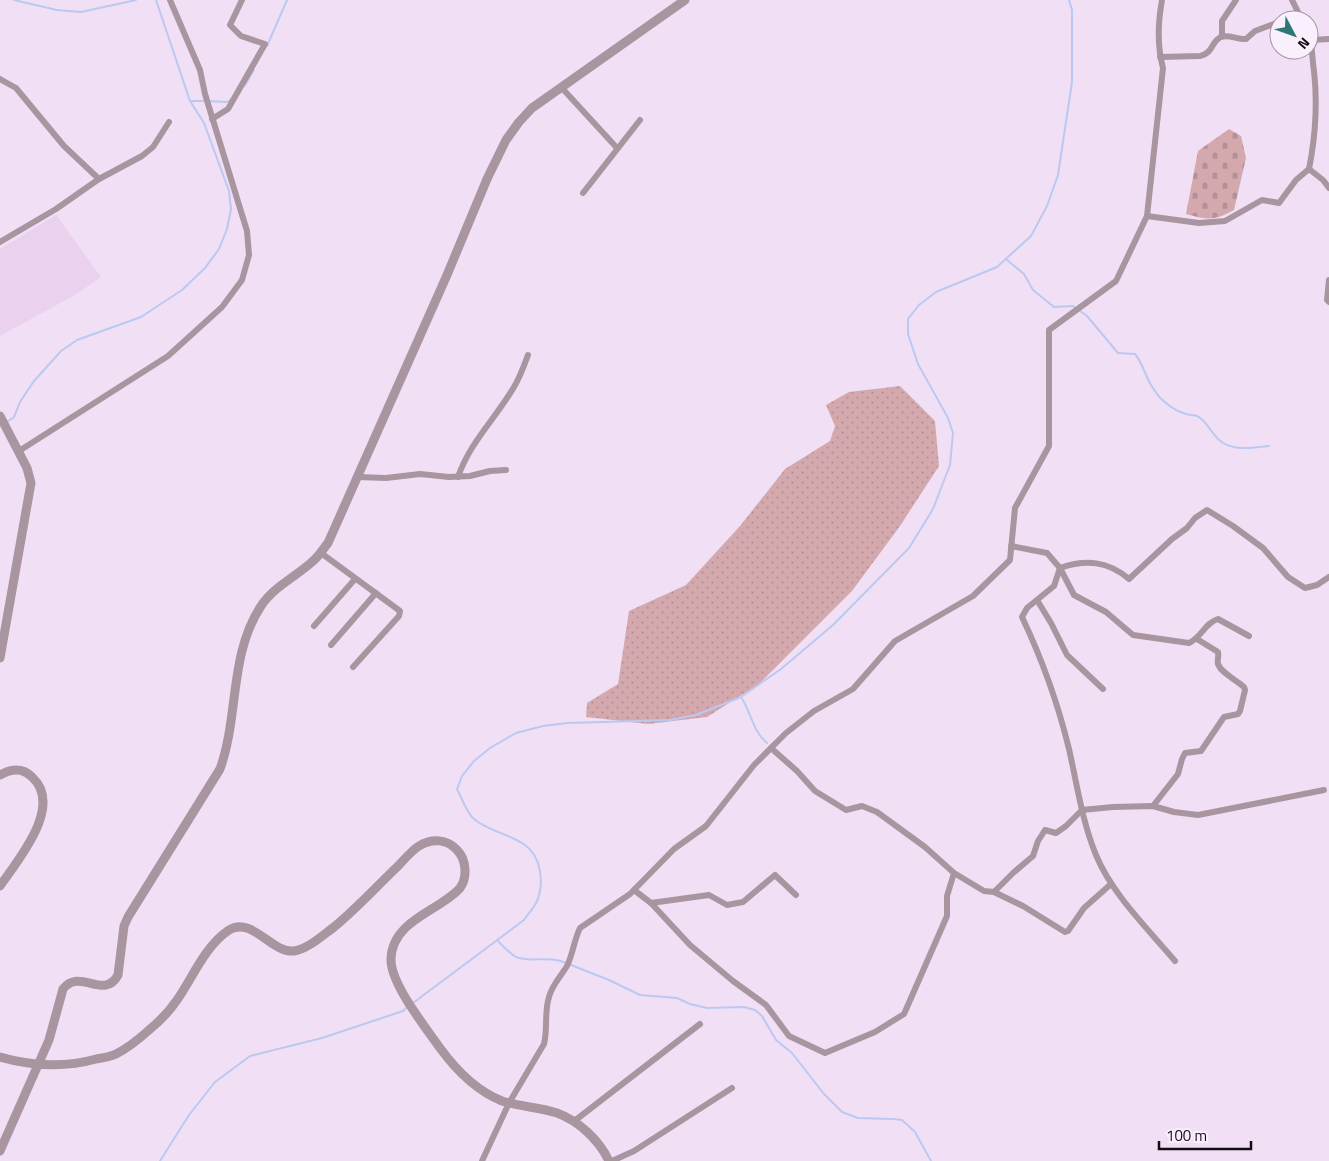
<svg xmlns="http://www.w3.org/2000/svg" width="1329" height="1161" viewBox="0 0 1329 1161" font-family="'Titillium Web',sans-serif">
<style>
.built{fill:#ead2ef}
.grass{fill:url(#grass-dots)}
.cemetery{fill:url(#cemetery-stones)}
.lines{fill:none;stroke-linecap:round;stroke-linejoin:round}
.stream{stroke:#bbc9f0;stroke-width:2}
.minor{stroke:#a8959f;stroke-width:6}
.tertiary{stroke:#a8959f;stroke-width:9}
</style>
<defs>
<pattern id="grass-dots" width="8" height="8" patternUnits="userSpaceOnUse" patternTransform="scale(1.25)"><rect width="8" height="8" fill="#d4a9ae"/><path d="M2 2h.1M6 6h.1" fill="none" stroke="#b59095" stroke-width="1.8" stroke-linecap="round"/></pattern>
<pattern id="cemetery-stones" width="16" height="16" patternUnits="userSpaceOnUse" patternTransform="scale(1.25)"><rect width="16" height="16" fill="#d4a9ae"/><path d="M2 7V4a2 2 0 0 1 4 0v3zM10 15v-3a2 2 0 0 1 4 0v3z" fill="#b59095"/></pattern>
</defs>
<rect width="100%" height="100%" fill="#f1dff6"/>
<path class="built" d="M 56,215 L 101,277 L 75,295 L 0,336 L 0,249 Z"/>
<path class="grass" d="M 900,386 L 935,421 L 939,466 L 900,526 L 852,591 L 759,684 L 707,717 L 648,724 L 586,717 L 587,703 L 618,684 L 629,611 L 686,585 L 740,526 L 785,469 L 830,441 L 835,426 L 826,405 L 849,392 Z"/>
<path class="cemetery" d="M 1229,129 L 1241,136 L 1246,158 L 1234,210 C 1215,221 1206,220 1186,214 L 1198,151 Z"/>
<g class="lines">
<g class="stream">
<path d="M 14,0 L 57,10 L 81,12 L 136,0"/>
<path d="M 267,46 L 287,0"/>
<path d="M 245,85 L 254,70"/>
<path d="M 190,101 L 205,101"/>
<path d="M 209,101 L 227,102 L 232,99"/>
<path d="M 1007,260 L 1024,274 L 1033,290 L 1054,307 L 1073,306 L 1076,308"/>
<path d="M 1080,311 L 1087,316 L 1118,353 L 1135,354 C 1144,365 1146,380 1155,391 C 1161,401 1175,411 1186,414 C 1189,415 1194,415 1197,416 C 1204,419 1208,427 1213,433 C 1226,453 1248,448 1269,446"/>
<path d="M 7,422 L 14,417 L 20,402 L 34,381 L 61,351 L 77,340 L 141,317 L 182,290 L 205,268 L 219,249 L 227,229 L 231,209 L 229,191 L 204,123 L 190,101 L 156,0"/>
<path d="M 741,697 C 752,714 752,730 767,743"/>
<path d="M 498,941 C 503,946 509,953 516,957 C 531,963 549,955 566,963"/>
<path d="M 571,965 L 609,980 L 640,995 L 677,998 L 690,1004 L 707,1008 L 744,1007 L 755,1010 L 762,1016 L 776,1040 L 792,1053 L 824,1094 L 842,1112 L 858,1118 L 893,1119 L 902,1120 L 915,1132 L 931,1161"/>
<path d="M 413,1003 L 524,920 C 528,914 534,908 537,901 C 544,884 542,857 525,845 C 512,835 488,831 474,819 C 466,812 462,798 457,789 L 462,776 L 474,761 L 490,748 L 516,733 L 543,726 L 568,723 L 670,720 L 696,715 L 741,697 L 781,669 L 833,625 L 909,548 L 933,509 L 950,465 L 953,433 L 948,418 L 918,364 L 908,334 L 908,319 L 919,305 L 936,292 L 997,267 L 1031,236 L 1047,206 L 1058,175 L 1072,82 L 1072,10 L 1069,0"/>
<path d="M 160,1161 L 189,1115 L 215,1082 L 250,1056 L 322,1038 L 403,1011 L 407,1007"/>
</g>
<g class="minor">
<path d="M 1292,0 L 1302,20"/>
<path d="M 1289,20 L 1302,20"/>
<path d="M 1222,36 L 1222,21 L 1236,0"/>
<path d="M 1309,36 C 1312,45 1312,54 1313,63 C 1318,99 1316,134 1309,169"/>
<path d="M 1311,40 L 1329,39"/>
<path d="M 1160,57 L 1200,56 C 1214,53 1211,41 1221,37 C 1229,34 1238,40 1246,39 L 1255,31 L 1279,22"/>
<path d="M 0,79 L 16,88 L 64,146 L 99,179"/>
<path d="M 561,87 L 617,148"/>
<path d="M 212,119 L 228,109 L 265,44 L 241,36 L 230,25 L 242,0"/>
<path d="M 583,193 L 640,120"/>
<path d="M 1147,216 L 1199,223 L 1225,221 L 1262,200 L 1279,203 L 1296,180 L 1309,169 L 1323,180 L 1329,188"/>
<path d="M 0,242 L 56,209 L 99,179 L 142,156 L 153,147 L 169,122"/>
<path d="M 1329,280 L 1327,300 L 1329,302"/>
<path d="M 19,451 L 168,356 L 222,307 L 242,280 L 249,255 L 247,231 L 205,94 L 200,70 L 170,0"/>
<path d="M 357,477 L 386,478 L 420,474 L 449,477 L 470,476 L 490,471 L 506,470"/>
<path d="M 458,477 C 470,442 496,418 514,387 C 520,377 524,366 528,355"/>
<path d="M 1011,546 L 1047,553 L 1060,568 L 1074,595 L 1106,612 L 1133,635 L 1189,643 C 1202,637 1205,623 1218,619 L 1249,636"/>
<path d="M 321,553 L 400,611 L 399,616 L 353,667"/>
<path d="M 1037,600 L 1051,623 L 1067,655 L 1103,689"/>
<path d="M 314,626 L 355,579"/>
<path d="M 331,645 L 376,593"/>
<path d="M 771,748 L 797,771 L 815,791 L 846,810 L 862,806 L 877,812 L 925,847 L 954,873 L 984,891 L 994,892 L 1013,873 L 1033,856 L 1038,841 L 1045,830 L 1056,833 L 1066,826 L 1082,810 L 1113,807 L 1153,806 L 1174,812 L 1198,815 L 1324,790"/>
<path d="M 1153,806 L 1178,774 L 1182,759 L 1185,753 L 1201,751 L 1224,717 L 1238,714 L 1240,711 L 1245,690 L 1244,687 C 1238,681 1221,673 1218,664 C 1217,661 1219,656 1218,652 L 1197,639"/>
<path d="M 634,890 L 651,903 L 690,945 L 733,981 L 766,1005 L 789,1036 L 825,1053 L 875,1032 L 904,1014 L 947,916 L 947,896 L 954,873"/>
<path d="M 994,892 L 1023,906 L 1065,932 L 1068,931 L 1084,908 L 1111,884"/>
<path d="M 651,903 L 709,895 L 727,905 L 743,902 L 775,875 L 796,895"/>
<path d="M 1175,961 C 1148,929 1112,894 1096,855 C 1082,821 1077,784 1069,749 C 1058,704 1042,659 1022,617 L 1027,608 L 1054,586 L 1060,568 C 1086,559 1108,561 1129,579 L 1172,539 L 1187,528 L 1195,518 L 1207,510 L 1233,526 L 1263,548 L 1288,577 L 1305,588 L 1317,585 L 1329,577"/>
<path d="M 573,1122 L 700,1024"/>
<path d="M 482,1161 L 509,1103 L 544,1044 C 548,1028 544,1012 549,997 C 552,985 561,976 567,966 C 573,954 574,940 580,928 L 630,894 L 674,849 L 706,826 L 754,765 L 786,733 L 814,711 L 853,689 L 895,641 L 973,596 L 1010,560 L 1015,508 L 1049,446 L 1049,330 L 1116,281 L 1147,216 L 1163,68 C 1157,46 1158,22 1162,0"/>
<path d="M 612,1161 L 634,1151 L 732,1088"/>
</g>
<g class="tertiary">
<path d="M 0,416 L 27,468 L 31,483 L 0,658"/>
<path d="M 0,775 C 11,769 22,767 32,777 C 64,806 18,860 0,886"/>
<path d="M 0,1057 C 32,1066 64,1068 96,1059 C 103,1058 110,1057 116,1054 C 128,1048 139,1039 149,1030 C 160,1021 169,1012 177,1000 C 193,977 205,946 229,930 C 252,916 271,953 294,951 C 308,949 323,935 334,927 C 356,909 376,887 397,867 C 404,860 411,851 419,846 C 432,838 447,839 457,850 C 466,859 468,877 460,888 C 440,911 392,920 391,959 C 390,983 426,1028 440,1048 C 456,1070 477,1091 502,1101 C 520,1107 540,1107 557,1113 C 579,1121 599,1140 609,1161"/>
<path d="M 0,1151 L 49,1040 L 63,989 C 80,967 104,1001 118,975 L 124,926 L 128,917 L 220,769 C 239,717 229,654 261,606 C 273,587 297,576 313,561 C 319,556 323,549 328,543 L 447,275 L 487,179 L 506,140 L 519,122 L 532,108 L 685,0"/>
</g>
</g>
<g transform="translate(1294 35) rotate(131)"><circle r="24" fill="#faeffd" stroke="#9d949f"/>
<path d="M0-4L9 19L0 12L-9 19Z" fill="#2e7777"/>
<text y="-8" font-size="14" font-weight="bold" text-anchor="middle" fill="#120c13">N</text>
</g>
<path d="M1159 1141v8h92v-8" fill="none" stroke="#120c13" stroke-width="2.5"/>
<text x="1166" y="1141" font-size="15" fill="#120c13" stroke="#faeffd" stroke-width="4" paint-order="stroke">100 m</text>
</svg>
